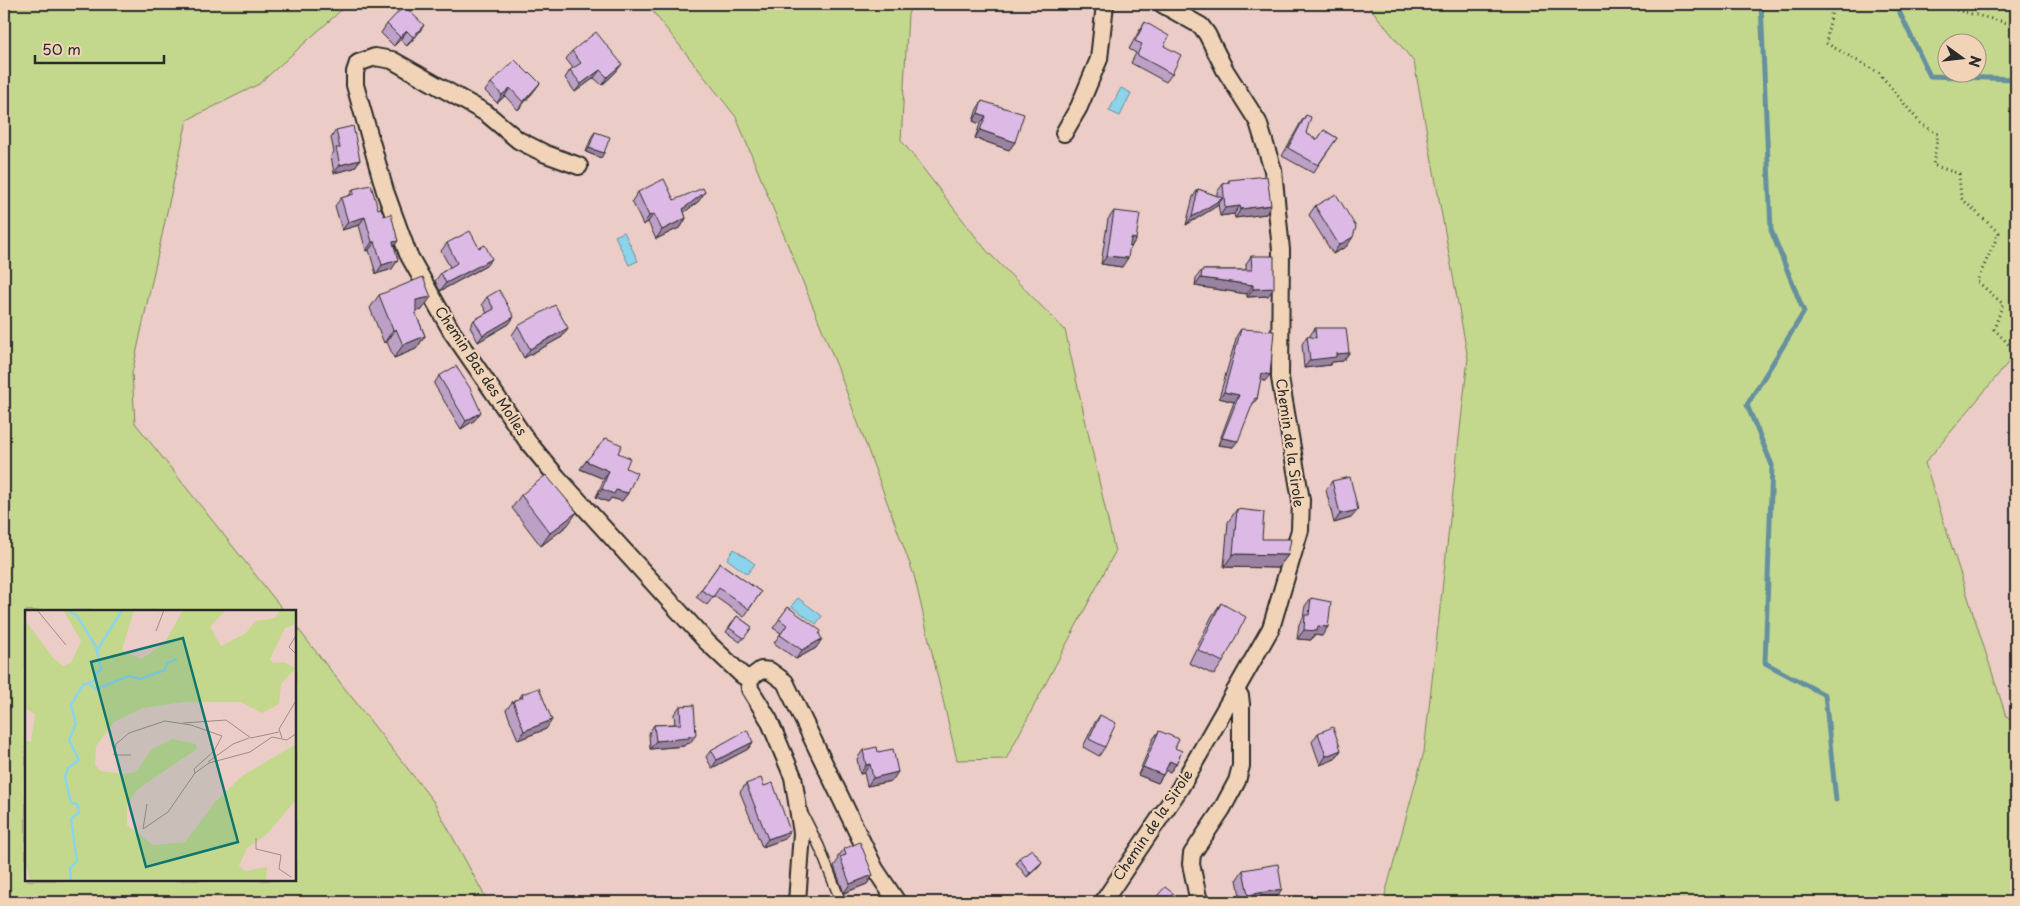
<svg xmlns="http://www.w3.org/2000/svg" width="2020" height="906" viewBox="0 0 2020 906" font-family="'Playpen Sans',sans-serif">
<style>
.green{fill:#c4d88d;stroke:#78825c;fill-rule:evenodd}
.water{fill:#8bd4ec;stroke:#65909f}
.lines{fill:none;stroke-linecap:round;stroke-linejoin:round}
.stream{stroke:#65909f;stroke-width:5}
.service-casing{stroke:#2b2b2b;stroke-width:12}
.minor-casing{stroke:#2b2b2b;stroke-width:20}
.path{stroke:#2b2b2b;stroke-width:3;stroke-dasharray:1 4;stroke-linecap:butt}
.service{stroke:#f1d4b8;stroke-width:9}
.minor{stroke:#f1d4b8;stroke-width:16}
.wall{fill:#bda0c5;stroke:#2b2b2b}
.shaded-wall{fill:#9a82a0;stroke:#2b2b2b}
.building{fill:#dcbae5;stroke:#2b2b2b}
.labels{text-anchor:middle;stroke-width:4.5;stroke-linejoin:round;paint-order:stroke}
.street-label{font-size:14px;fill:#2b2b2b;stroke:#f1d4b8}
.inset-river{fill:none;stroke:#8bd4ec;stroke-width:2.5}
.inset-road{fill:none;stroke:#9e8c88;stroke-width:1}
.view{fill:#0f766e;fill-opacity:0.15;stroke:#0f766e;stroke-width:2.5}
.inset-edge{fill:none;stroke:#2b2b2b;stroke-width:2.5}
</style>
<rect width="100%" height="100%" fill="#ebccc6"/>
<filter id="ink" filterUnits="userSpaceOnUse"><feTurbulence type="fractalNoise" baseFrequency=".02" numOctaves="2"/><feDisplacementMap in="SourceGraphic" scale="10" xChannelSelector="R" yChannelSelector="G"/><feConvolveMatrix kernelMatrix="1 2 1 2 8 2 1 2 1" color-interpolation-filters="sRGB"/></filter>
<g filter="url(#ink)">
<g class="green">
<path d="M 4,4 L 348,4 L 259,84 L 187,120 L 132,373 L 135,423 L 284,611 L 26,611 L 26,880 L 295,880 L 295,625 L 433,801 L 488,902 L 4,902 Z"/>
<path d="M 647,4 L 913,4 L 908,14 L 901,140 L 986,250 L 1065,330 L 1115,552 L 1006,759 L 957,760 L 914,575 L 837,366 L 736,117 Z"/>
<path d="M 1367,4 L 2016,4 L 2016,353 L 1925,463 L 2006,716 L 2016,726 L 2016,902 L 1383,902 L 1424,752 L 1468,358 L 1414,62 ZM 1948,42 L 1978,42 L 1978,72 L 1948,72 Z"/>
</g>
<g class="water">
<path d="M 1121,88 L 1131,93 L 1120,116 L 1109,111 Z"/>
<path d="M 624,232 L 638,261 L 629,265 L 615,236 Z"/>
<path d="M 734,549 L 755,564 L 747,574 L 727,559 Z"/>
<path d="M 798,598 L 822,616 L 816,624 L 791,606 Z"/>
</g>
<g class="lines">
<g class="stream">
<path d="M 1761,4 L 1771,230 L 1804,312 L 1747,405 L 1772,465 L 1765,663 L 1825,695 L 1836,800"/>
<path d="M 1869,4 L 1898,9 L 1930,76 L 2016,79"/>
</g>
<defs>
<path id="service" d="M 804,816 L 819,846 L 841,902"/>
<g id="minor">
<path d="M 1064,133 L 1079,107 L 1099,59 L 1105,4"/>
<path d="M 579,166 L 546,154 L 518,140 L 486,113 L 392,60 L 375,57 L 358,63 L 355,72 L 355,85 L 385,191 L 408,254 L 452,332 L 528,442 L 557,477 L 707,642 L 742,675 L 749,679"/>
<path d="M 797,902 L 802,833 L 793,777 L 769,720 L 750,689 L 749,679 L 761,670 L 770,671 L 785,682 L 875,869 L 897,902"/>
<path d="M 1103,902 L 1180,788 L 1271,628 L 1300,530 L 1301,500 L 1280,378 L 1281,250 L 1273,170 L 1258,122 L 1225,70 L 1207,34 L 1201,26 L 1162,4"/>
<path d="M 1199,902 L 1191,864 L 1192,854 L 1222,809 L 1237,781 L 1241,766 L 1241,704 L 1240,696 L 1235,691"/>
</g>
</defs>
<use href="#service" class="service-casing"/>
<use href="#minor" class="minor-casing"/>
<g class="path">
<path d="M 1833,4 L 1826,43 L 1879,73 L 1921,124 L 1938,134 L 1933,165 L 1959,174 L 1961,198 L 1999,233 L 1977,281 L 2003,304 L 1994,329 L 2016,352"/>
<path d="M 1932,4 L 2016,25"/>
</g>
<use href="#service" class="service"/>
<use href="#minor" class="minor"/>
</g>
<g class="wall">
<path d="M 1145,22 L 1164,46 L 1172,74 L 1166,82 L 1131,63 L 1136,53 L 1129,49 L 1139,31 Z"/>
<path d="M 387,24 L 418,34 L 407,46 L 400,40 L 394,46 L 381,33 Z"/>
<path d="M 572,51 L 616,72 L 602,85 L 594,78 L 575,92 L 565,78 L 570,70 L 573,68 L 566,59 Z"/>
<path d="M 529,74 L 540,83 L 534,91 L 518,110 L 505,96 L 497,103 L 485,91 L 491,83 Z"/>
<path d="M 982,101 L 1015,142 L 1009,150 L 975,138 L 980,124 L 973,121 L 977,109 Z"/>
<path d="M 1306,115 L 1306,133 L 1317,140 L 1324,130 L 1337,138 L 1313,173 L 1282,156 L 1301,122 Z"/>
<path d="M 336,130 L 360,160 L 354,168 L 334,173 L 331,156 L 334,152 L 331,138 Z"/>
<path d="M 595,132 L 601,158 L 586,152 L 592,136 Z"/>
<path d="M 1229,180 L 1266,214 L 1235,218 L 1234,214 L 1220,216 L 1218,204 L 1217,206 L 1186,225 L 1193,197 L 1198,189 L 1217,196 L 1217,192 L 1223,184 L 1227,183 Z"/>
<path d="M 353,189 L 378,209 L 394,247 L 392,269 L 376,274 L 369,250 L 366,251 L 359,225 L 342,230 L 335,206 L 341,198 L 349,196 Z"/>
<path d="M 638,192 L 674,200 L 699,201 L 684,212 L 686,218 L 681,227 L 656,239 L 648,222 L 643,225 L 632,201 Z"/>
<path d="M 1315,206 L 1347,246 L 1333,254 L 1309,215 Z"/>
<path d="M 1114,211 L 1136,239 L 1131,247 L 1130,247 L 1122,267 L 1101,264 L 1108,219 Z"/>
<path d="M 447,243 L 486,266 L 440,291 L 435,281 L 441,273 L 450,267 L 441,251 Z"/>
<path d="M 1251,256 L 1268,296 L 1247,297 L 1247,294 L 1195,286 L 1196,278 L 1202,270 L 1246,270 L 1246,264 Z"/>
<path d="M 379,295 L 422,310 L 416,311 L 416,314 L 425,336 L 416,349 L 394,358 L 387,342 L 384,343 L 370,308 Z"/>
<path d="M 487,297 L 509,324 L 478,342 L 470,327 L 474,320 L 487,313 L 482,304 Z"/>
<path d="M 518,326 L 562,337 L 524,358 L 512,335 Z"/>
<path d="M 1315,328 L 1349,353 L 1343,361 L 1332,362 L 1330,365 L 1304,368 L 1302,344 L 1307,336 L 1309,337 Z"/>
<path d="M 1241,329 L 1265,381 L 1260,380 L 1257,399 L 1252,405 L 1233,447 L 1218,445 L 1234,402 L 1219,398 L 1237,335 Z"/>
<path d="M 439,376 L 475,420 L 461,429 L 434,384 Z"/>
<path d="M 618,453 L 626,468 L 628,493 L 622,501 L 611,498 L 608,502 L 596,497 L 604,479 L 580,469 Z"/>
<path d="M 1332,481 L 1351,518 L 1334,523 L 1326,490 Z"/>
<path d="M 521,495 L 568,525 L 541,546 L 512,508 Z"/>
<path d="M 1237,509 L 1262,539 L 1288,555 L 1278,568 L 1224,567 L 1228,522 Z"/>
<path d="M 720,563 L 761,592 L 744,617 L 714,596 L 707,605 L 696,597 Z"/>
<path d="M 1311,598 L 1322,636 L 1314,635 L 1311,640 L 1297,639 L 1299,624 L 1303,618 L 1305,606 Z"/>
<path d="M 1221,603 L 1223,662 L 1214,675 L 1189,663 L 1212,616 Z"/>
<path d="M 788,607 L 819,634 L 816,648 L 796,659 L 774,643 L 781,633 L 773,628 Z"/>
<path d="M 737,616 L 752,627 L 740,642 L 726,632 Z"/>
<path d="M 522,694 L 546,729 L 518,740 L 506,710 L 513,701 L 519,699 Z"/>
<path d="M 680,706 L 690,743 L 686,744 L 684,746 L 650,749 L 649,733 L 654,725 L 675,724 L 674,714 Z"/>
<path d="M 1100,715 L 1105,747 L 1099,756 L 1083,747 L 1094,724 Z"/>
<path d="M 1159,731 L 1175,748 L 1176,764 L 1170,772 L 1166,770 L 1163,775 L 1158,783 L 1138,775 L 1153,739 Z"/>
<path d="M 1318,733 L 1341,750 L 1335,759 L 1320,765 L 1312,742 Z"/>
<path d="M 753,742 L 748,749 L 712,768 L 706,757 L 711,750 Z"/>
<path d="M 863,750 L 878,752 L 892,781 L 867,786 L 864,773 L 860,774 L 857,759 Z"/>
<path d="M 746,784 L 764,786 L 785,839 L 762,847 L 740,792 Z"/>
<path d="M 844,849 L 873,875 L 867,884 L 844,893 L 834,866 L 838,860 L 837,858 Z"/>
<path d="M 1019,858 L 1039,866 L 1027,877 L 1016,863 Z"/>
<path d="M 1243,870 L 1276,898 L 1249,902 L 1241,902 L 1237,879 Z"/>
</g>
<g class="shaded-wall">
<path d="M 424,25 L 418,34 L 407,46 L 413,37 Z"/>
<path d="M 407,31 L 400,40 L 394,46 L 400,37 Z"/>
<path d="M 622,64 L 616,72 L 602,85 L 607,77 Z"/>
<path d="M 600,70 L 594,78 L 575,92 L 581,84 Z"/>
<path d="M 540,83 L 534,91 L 518,110 L 523,102 Z"/>
<path d="M 510,88 L 505,96 L 497,103 L 502,95 Z"/>
<path d="M 978,113 L 986,116 L 980,124 L 973,121 Z"/>
<path d="M 980,130 L 1015,142 L 1009,150 L 975,138 Z"/>
<path d="M 589,148 L 604,153 L 601,158 L 586,152 Z"/>
<path d="M 360,160 L 354,168 L 334,173 L 340,165 Z"/>
<path d="M 705,192 L 699,201 L 677,218 L 683,209 Z"/>
<path d="M 1223,198 L 1217,206 L 1186,225 L 1192,217 Z"/>
<path d="M 1271,205 L 1266,214 L 1235,218 L 1241,209 Z"/>
<path d="M 1240,206 L 1234,214 L 1220,216 L 1225,208 Z"/>
<path d="M 654,214 L 648,222 L 643,225 L 649,216 Z"/>
<path d="M 365,217 L 359,225 L 342,230 L 348,222 Z"/>
<path d="M 686,218 L 681,227 L 656,239 L 662,230 Z"/>
<path d="M 1353,237 L 1347,246 L 1333,254 L 1339,245 Z"/>
<path d="M 1131,238 L 1136,239 L 1131,247 L 1125,246 Z"/>
<path d="M 398,241 L 392,249 L 393,242 Z"/>
<path d="M 372,242 L 375,242 L 369,250 L 366,251 Z"/>
<path d="M 1107,256 L 1128,258 L 1122,267 L 1101,264 Z"/>
<path d="M 492,259 L 486,266 L 440,291 L 446,283 Z"/>
<path d="M 398,260 L 392,269 L 376,274 L 382,265 Z"/>
<path d="M 1201,278 L 1253,285 L 1247,294 L 1195,286 Z"/>
<path d="M 1274,288 L 1268,296 L 1247,297 L 1253,289 Z"/>
<path d="M 431,297 L 422,310 L 407,313 L 416,300 Z"/>
<path d="M 514,317 L 509,324 L 478,342 L 483,335 Z"/>
<path d="M 568,328 L 562,337 L 524,358 L 530,349 Z"/>
<path d="M 396,329 L 387,342 L 384,343 L 393,330 Z"/>
<path d="M 425,336 L 416,349 L 394,358 L 403,345 Z"/>
<path d="M 1349,353 L 1343,361 L 1332,362 L 1330,365 L 1304,368 L 1310,360 L 1336,354 Z"/>
<path d="M 1262,373 L 1270,375 L 1265,381 L 1257,379 Z"/>
<path d="M 1224,392 L 1239,395 L 1234,402 L 1219,398 Z"/>
<path d="M 481,412 L 475,420 L 461,429 L 466,421 Z"/>
<path d="M 1222,438 L 1238,441 L 1233,447 L 1218,445 Z"/>
<path d="M 586,461 L 609,471 L 604,479 L 580,469 Z"/>
<path d="M 602,489 L 616,490 L 628,493 L 622,501 L 611,498 L 608,502 L 596,497 Z"/>
<path d="M 1358,510 L 1351,518 L 1334,523 L 1340,514 Z"/>
<path d="M 577,512 L 568,525 L 541,546 L 550,533 Z"/>
<path d="M 1233,554 L 1288,555 L 1278,568 L 1224,567 Z"/>
<path d="M 1318,626 L 1328,627 L 1322,636 L 1314,635 L 1311,640 L 1297,639 L 1304,630 Z"/>
<path d="M 822,639 L 816,648 L 796,659 L 802,650 Z"/>
<path d="M 552,720 L 546,729 L 518,740 L 524,731 Z"/>
<path d="M 696,735 L 690,743 L 686,744 L 684,746 L 650,749 L 656,741 Z"/>
<path d="M 753,742 L 748,749 L 712,768 L 717,760 Z"/>
<path d="M 1341,750 L 1335,759 L 1320,765 L 1326,756 Z"/>
<path d="M 1170,761 L 1176,764 L 1170,772 L 1164,770 Z"/>
<path d="M 870,764 L 864,773 L 860,774 L 866,765 Z"/>
<path d="M 1143,767 L 1163,775 L 1158,783 L 1138,775 Z"/>
<path d="M 898,772 L 892,781 L 867,786 L 873,778 Z"/>
<path d="M 790,831 L 785,839 L 762,847 L 768,839 Z"/>
<path d="M 1042,862 L 1039,866 L 1027,877 L 1030,873 Z"/>
<path d="M 873,875 L 867,884 L 844,893 L 850,884 Z"/>
<path d="M 1282,889 L 1276,898 L 1249,902 L 1242,902 L 1248,895 Z"/>
</g>
<g class="building">
<path d="M 404,6 L 424,25 L 413,37 L 407,31 L 400,37 L 387,24 Z"/>
<path d="M 1145,22 L 1169,36 L 1164,46 L 1181,55 L 1172,74 L 1137,55 L 1142,44 L 1135,41 Z"/>
<path d="M 596,32 L 622,64 L 607,77 L 600,70 L 581,84 L 570,70 L 581,63 L 572,51 Z"/>
<path d="M 515,60 L 529,74 L 530,73 L 540,83 L 523,102 L 510,88 L 502,95 L 491,83 Z"/>
<path d="M 982,101 L 1024,114 L 1015,142 L 980,130 L 986,116 L 978,113 Z"/>
<path d="M 1306,115 L 1311,117 L 1306,133 L 1317,140 L 1324,130 L 1337,138 L 1318,165 L 1288,148 Z"/>
<path d="M 353,126 L 360,160 L 340,165 L 336,148 L 340,148 L 336,130 Z"/>
<path d="M 595,132 L 610,137 L 604,153 L 589,148 Z"/>
<path d="M 1267,176 L 1271,205 L 1241,209 L 1240,206 L 1225,208 L 1223,184 L 1229,183 L 1229,180 Z"/>
<path d="M 664,179 L 674,200 L 703,188 L 705,192 L 683,209 L 686,218 L 662,230 L 654,214 L 649,216 L 638,192 Z"/>
<path d="M 371,185 L 378,209 L 381,208 L 384,216 L 391,214 L 398,241 L 393,242 L 398,260 L 382,265 L 375,242 L 372,242 L 365,217 L 348,222 L 341,198 L 354,194 L 353,189 Z"/>
<path d="M 1198,189 L 1223,198 L 1192,217 Z"/>
<path d="M 1336,194 L 1356,227 L 1353,237 L 1339,245 L 1315,206 Z"/>
<path d="M 1114,211 L 1140,214 L 1136,239 L 1131,238 L 1128,258 L 1107,256 Z"/>
<path d="M 470,231 L 479,248 L 485,245 L 492,259 L 446,283 L 441,273 L 457,263 L 447,243 Z"/>
<path d="M 1251,256 L 1274,256 L 1274,288 L 1253,289 L 1253,285 L 1201,278 L 1202,270 L 1252,270 Z"/>
<path d="M 423,277 L 431,297 L 416,300 L 416,314 L 425,336 L 403,345 L 396,329 L 393,330 L 379,295 Z"/>
<path d="M 499,290 L 514,317 L 483,335 L 474,320 L 494,309 L 487,297 Z"/>
<path d="M 555,305 L 568,328 L 530,349 L 518,326 Z"/>
<path d="M 1315,328 L 1346,328 L 1349,353 L 1336,354 L 1336,357 L 1310,360 L 1307,336 L 1316,338 Z"/>
<path d="M 1241,329 L 1274,331 L 1270,375 L 1262,373 L 1257,399 L 1255,398 L 1238,441 L 1222,438 L 1239,395 L 1224,392 Z"/>
<path d="M 456,366 L 470,388 L 481,412 L 466,421 L 439,376 Z"/>
<path d="M 606,438 L 622,445 L 618,453 L 630,458 L 626,468 L 637,473 L 628,493 L 616,490 L 614,494 L 602,489 L 609,471 L 586,461 Z"/>
<path d="M 546,475 L 577,512 L 550,533 L 521,495 Z"/>
<path d="M 1350,477 L 1358,510 L 1340,514 L 1332,481 Z"/>
<path d="M 1237,509 L 1264,512 L 1262,539 L 1291,539 L 1288,555 L 1233,554 Z"/>
<path d="M 720,563 L 761,592 L 749,609 L 719,588 L 713,597 L 701,590 Z"/>
<path d="M 1311,598 L 1331,602 L 1328,627 L 1318,626 L 1317,631 L 1304,630 L 1305,615 L 1309,615 Z"/>
<path d="M 1221,603 L 1246,617 L 1223,662 L 1198,650 Z"/>
<path d="M 788,607 L 821,631 L 819,634 L 822,639 L 802,650 L 780,635 L 787,625 L 779,619 Z"/>
<path d="M 737,616 L 752,627 L 744,638 L 729,628 Z"/>
<path d="M 539,688 L 552,720 L 524,731 L 513,701 L 523,697 L 522,694 Z"/>
<path d="M 694,705 L 696,735 L 689,736 L 689,738 L 656,741 L 654,725 L 681,724 L 680,706 Z"/>
<path d="M 1100,715 L 1116,723 L 1105,747 L 1089,739 Z"/>
<path d="M 1333,727 L 1341,750 L 1326,756 L 1318,733 Z"/>
<path d="M 747,730 L 753,742 L 717,760 L 711,750 Z"/>
<path d="M 1159,731 L 1179,739 L 1175,748 L 1182,751 L 1176,764 L 1170,761 L 1163,775 L 1143,767 Z"/>
<path d="M 877,747 L 878,752 L 893,749 L 898,772 L 873,778 L 870,764 L 866,765 L 863,750 Z"/>
<path d="M 761,778 L 764,786 L 773,783 L 790,831 L 768,839 L 746,784 Z"/>
<path d="M 860,842 L 873,875 L 850,884 L 840,857 L 846,855 L 844,849 Z"/>
<path d="M 1032,849 L 1042,862 L 1030,873 L 1019,858 Z"/>
<path d="M 1278,864 L 1282,889 L 1248,895 L 1243,870 Z"/>
<path d="M 1165,887 L 1184,902 L 1152,902 Z"/>
<path d="M 1026,897 L 1036,902 L 1023,902 Z"/>
</g>
</g>
<g class="labels">
<g class="street-label">
<text transform="translate(481 371) rotate(56)" y="5">Chemin Bas des Molles</text>
<text transform="translate(1290 443) rotate(82)" y="5">Chemin de la Sirole</text>
<text transform="translate(1153 825) rotate(-56)" y="5">Chemin de la Sirole</text>
</g>
</g>
<g transform="translate(25 610)">
<rect width="271" height="271" fill="#ebccc6"/>
<path d="M 38,0 L 109,0 L 97,40 L 116,49 L 139,34 L 158,0 L 201,0 L 185,17 L 196,36 L 221,23 L 230,11 L 250,8 L 255,0 L 271,0 L 271,14 L 260,18 L 245,49 L 248,53 L 258,52 L 271,58 L 256,74 L 254,94 L 237,103 L 216,92 L 159,92 L 118,98 L 89,112 L 71,136 L 70,155 L 76,161 L 98,164 L 111,162 L 126,140 L 147,129 L 171,134 L 172,139 L 113,179 L 102,194 L 102,215 L 128,235 L 160,232 L 191,191 L 217,166 L 271,134 L 271,190 L 241,225 L 222,238 L 214,256 L 220,261 L 242,257 L 241,270 L 5,271 L 0,251 L 0,130 L 6,132 L 10,104 L 0,98 L 0,10 L 29,49 L 38,56 L 46,53 L 56,31 Z" fill="#c4d88d"/>
<path class="inset-river" d="M 43,0 L 53,7 L 71,37 L 76,59 L 71,64 L 71,70 L 58,75 L 46,95 L 51,114 L 44,130 L 54,150 L 43,158 L 40,167 L 46,193 L 52,194 L 54,202 L 46,209 L 52,251 L 45,258 L 46,271M 73,39 L 97,0M 64,74 L 71,79 L 104,66 L 115,69 L 140,60 L 142,53 L 152,49"/>
<path class="inset-road" d="M 12,0 L 41,35M 131,21 L 139,0M 272,24 L 264,37 L 272,45M 158,113 L 201,110 L 226,128 L 254,122M 257,128 L 254,119 L 272,89M 106,145 L 89,145 L 91,134 L 104,123 L 140,111 L 166,115 L 197,126 L 189,141 L 169,159 L 170,163 L 184,153 L 225,142 L 247,127 L 262,130 L 272,123M 183,152 L 208,134 L 224,128M 122,194 L 118,219 L 143,202 L 170,163M 231,228 L 231,239 L 256,245 L 254,259 L 266,267"/>
<path class="view" d="M 158,28 L 213,232 L 121,257 L 66,52 Z"/>
<rect width="271" height="271" class="inset-edge"/>
</g>
<rect width="2020" height="906" fill="none" stroke="#f1d4b8" stroke-width="20"/>
<rect x="10" y="10" width="2000" height="886" fill="none" stroke="#2b2b2b" stroke-width="2" filter="url(#ink)"/>
<g transform="translate(1962 58) rotate(105)"><circle r="24" fill="#f1d4b8" stroke="#a29080"/>
<path d="M0-4L9 19L0 12L-9 19Z" fill="#2b2b2b"/>
<text y="-8" font-size="14" font-weight="bold" text-anchor="middle" fill="#2b2b2b">N</text>
</g>
<path d="M35 55v8h129v-8" fill="none" stroke="#2b2b2b" stroke-width="2.5"/>
<text x="42" y="55" font-size="15" fill="#2b2b2b" stroke="#f1d4b8" stroke-width="4" paint-order="stroke">50 m</text>
</svg>
